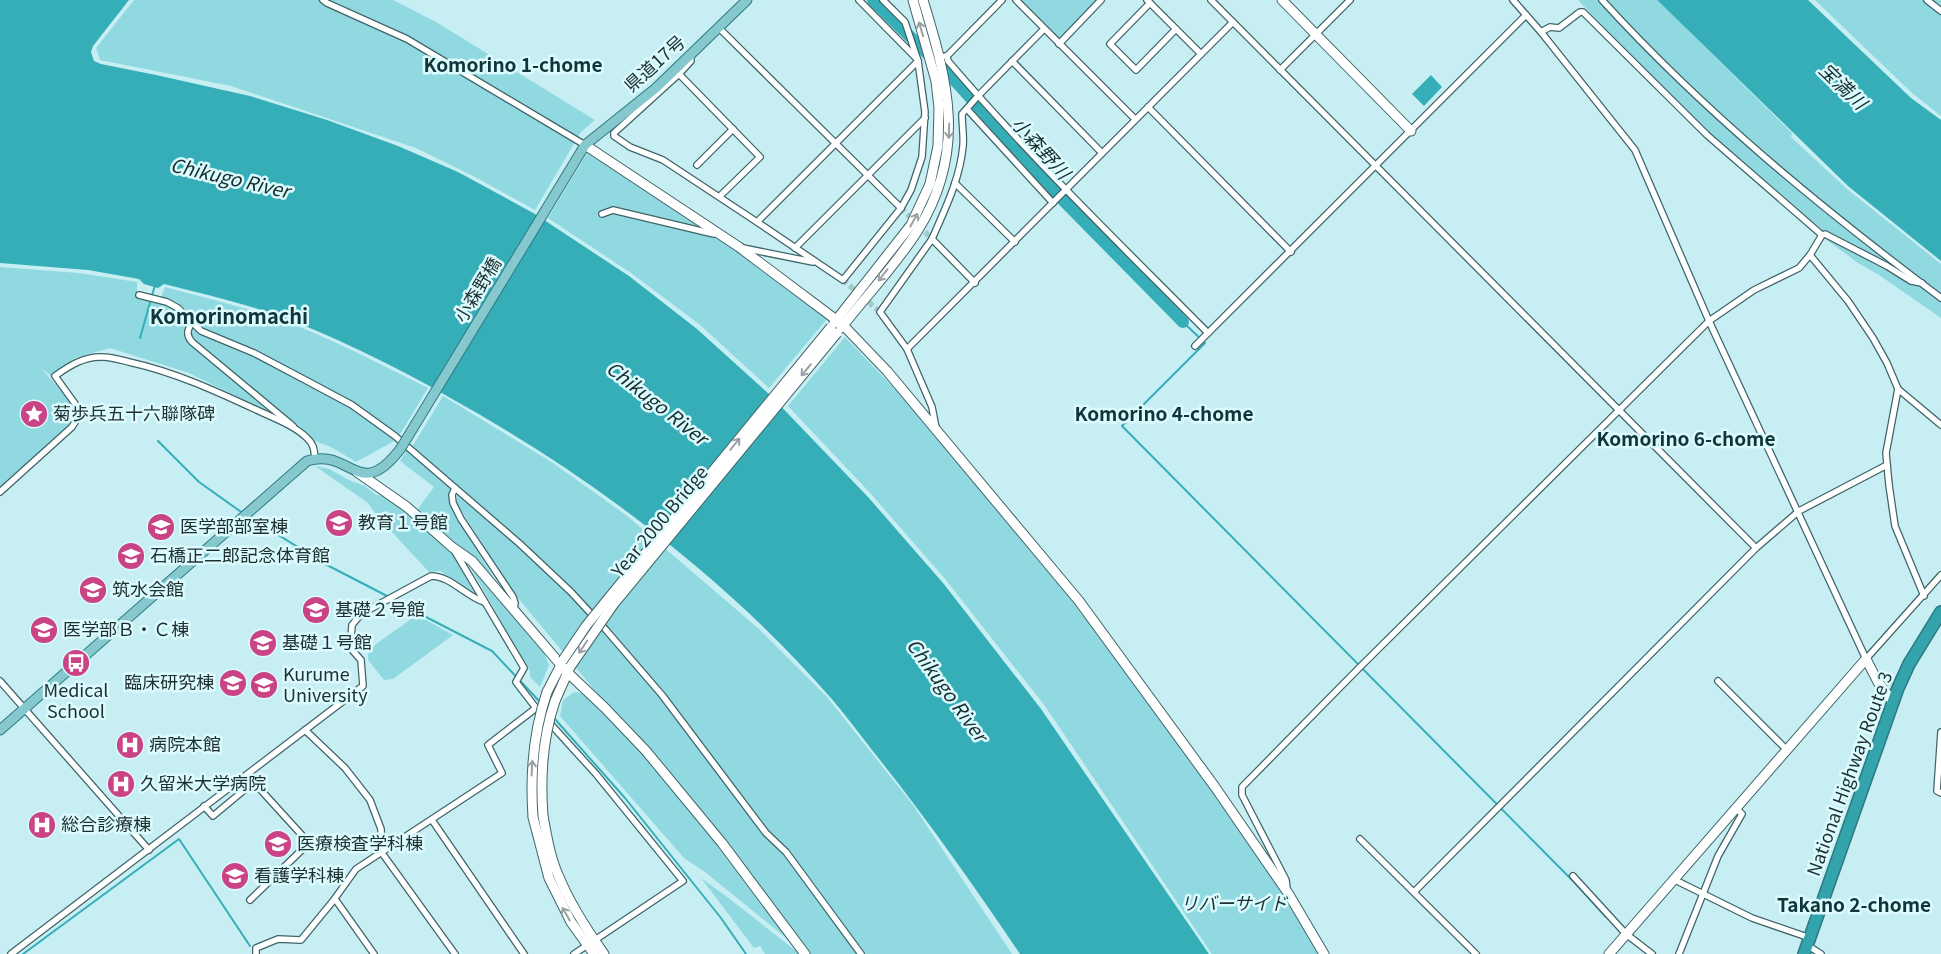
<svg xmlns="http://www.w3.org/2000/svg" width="1941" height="954" viewBox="0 0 1941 954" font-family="Georgia,'Noto Sans JP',serif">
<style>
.green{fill:#91d9e0}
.water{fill:#35aeb8}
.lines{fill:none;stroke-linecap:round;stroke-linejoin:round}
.stream{stroke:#35aeb8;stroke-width:2}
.river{stroke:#35aeb8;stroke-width:12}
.street-tunnel{stroke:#a5c9cc;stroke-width:5.5;stroke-dasharray:5.5 3;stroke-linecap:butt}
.street-casing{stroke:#3f6468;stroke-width:8}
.secondary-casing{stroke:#3f6468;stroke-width:11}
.primary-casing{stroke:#2c7a81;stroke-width:11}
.highway-casing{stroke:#2c7a81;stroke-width:14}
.street{stroke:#fff;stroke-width:5.5}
.secondary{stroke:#fff;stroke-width:9}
.primary{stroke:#85c8cd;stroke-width:9}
.highway{stroke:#33a3ac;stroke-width:11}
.secondary-bridge-casing{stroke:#3f6468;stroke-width:11;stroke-linecap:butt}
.primary-bridge-casing{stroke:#2c7a81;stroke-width:11;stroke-linecap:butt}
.secondary-bridge{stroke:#fff;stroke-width:9}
.primary-bridge{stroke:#85c8cd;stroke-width:9}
.oneway{stroke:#9aa1a2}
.labels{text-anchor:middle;stroke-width:5;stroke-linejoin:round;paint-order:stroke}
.street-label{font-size:18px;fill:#1f2f31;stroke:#dbfbfe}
.poi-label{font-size:18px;fill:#1f2f31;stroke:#dbfbfe;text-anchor:start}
.park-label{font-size:18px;font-style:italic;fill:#1d3234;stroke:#dbfbfe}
.neighbourhood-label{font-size:19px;font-weight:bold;fill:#103639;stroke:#dbfbfe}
.water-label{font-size:19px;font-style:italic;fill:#192d2f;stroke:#dbfbfe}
.quarter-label{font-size:20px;font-weight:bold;fill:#103639;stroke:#dbfbfe}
</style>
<rect width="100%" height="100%" fill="#c7eff3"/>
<g class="green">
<path d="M 134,0 L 393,0 L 436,22 L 595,120 L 581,132 L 535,210 L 473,176 L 416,148 L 231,86 L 100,60 L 96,48 Z"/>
<path d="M 1016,0 L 1101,0 L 1059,44 Z"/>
<path d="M 1578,0 L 1657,0 L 1792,133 L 1791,137 L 1847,189 L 1941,264 L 1941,318 L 1879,275 L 1858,263 L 1824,238 L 1822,229 L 1735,157 L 1635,61 Z"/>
<path d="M 1815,0 L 1941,0 L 1941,116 L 1912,93 Z"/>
<path d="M 588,152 L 725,241 L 827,319 L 769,388 L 699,324 L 631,273 L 548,218 Z"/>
<path d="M 0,267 L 79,273 L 137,282 L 137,297 C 152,301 181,304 186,322 C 187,327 185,334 185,339 L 274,415 L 189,373 L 110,348 L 75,358 L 51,376 L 41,368 L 69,400 L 71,423 L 0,488 Z"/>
<path d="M 165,287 C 210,299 257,310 300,327 C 344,345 386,367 428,388 L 399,436 L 254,350 L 200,327 L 190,313 L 177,302 L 161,297 Z"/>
<path d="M 193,327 L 200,333 L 254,356 L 310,385 L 352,408 L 396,440 L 356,462 L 331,447 L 317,442 L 195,341 L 191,333 Z"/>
<path d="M 845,337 L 915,410 L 1054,574 L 1166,724 L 1284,895 L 1318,954 L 1212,954 L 1045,706 L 946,580 L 871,494 L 788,406 Z"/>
<path d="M 443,396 L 550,461 L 626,515 L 758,628 L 827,697 L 913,805 L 1012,954 L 801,954 L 716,836 L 513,592 L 457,504 L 457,493 L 503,526 L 412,447 Z"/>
<path d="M 407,450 L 450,487 L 449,503 L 495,580 L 463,549 L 417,510 L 434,487 L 400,461 Z"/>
<path d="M 315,466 L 329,469 L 349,480 L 365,486 L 376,495 L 387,496 L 449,547 L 475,594 L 440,571 L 429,572 L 378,517 L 368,503 Z"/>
<path d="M 469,565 L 541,646 L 549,665 L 540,687 L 530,677 L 530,671 Z"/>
<path d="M 417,615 L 453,635 L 393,679 L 384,680 L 368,660 L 368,654 L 376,644 Z"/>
<path d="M 574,692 L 586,694 L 644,755 L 718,844 L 790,941 L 705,872 L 684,858 L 560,716 L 563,700 Z"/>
<path d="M 701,878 L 726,896 L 800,954 L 765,954 L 760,946 L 754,948 Z"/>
</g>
<g class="water">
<path d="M 0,0 L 129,0 L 93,46 L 91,52 L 94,61 L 101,64 L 156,75 L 250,96 L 327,120 L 398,146 L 458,172 L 535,214 L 629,276 L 697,329 L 770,395 L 868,497 L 943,583 L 1041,709 L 1209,954 L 1020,954 C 973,884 924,815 872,750 C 858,732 845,714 830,697 C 725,577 593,478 454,400 C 404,371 352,345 298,323 C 255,306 209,295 164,284 L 158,288 L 144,284 L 139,279 L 88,270 L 0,263 Z"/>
<path d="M 1657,0 L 1808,0 L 1911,98 L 1941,120 L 1941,261 L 1848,186 Z"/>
<path d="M 1431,75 L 1442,87 L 1424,106 L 1412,94 Z"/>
</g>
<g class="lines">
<g class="stream">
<path d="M 1183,322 L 1205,343 L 1122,426 L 1574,882 L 1606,917"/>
<path d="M 140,338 L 155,285"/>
<path d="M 158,441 L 199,482 L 244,514"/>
<path d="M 248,516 L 325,564 L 389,597"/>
<path d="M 393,600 L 492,651 L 541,703"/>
<path d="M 554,718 L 625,798 L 721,918 L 746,954"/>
<path d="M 23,954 L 179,839 L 250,946"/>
</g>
<path class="river" d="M 873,0 L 958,84 L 1056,193 L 1183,322"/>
<g class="street-tunnel">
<path d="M 901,208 L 932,239"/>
<path d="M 843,280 L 880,312"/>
</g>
<defs>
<g id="street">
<path d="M 323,0 L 327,3 L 407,39 L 585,145"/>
<path d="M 859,0 L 917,59"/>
<path d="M 1016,0 L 1135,119"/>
<path d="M 1147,0 L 1201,54"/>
<path d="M 1211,0 L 1756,548"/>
<path d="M 1513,0 L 1541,32 L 1635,150 L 1709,321 L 1866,659 L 1941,575"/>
<path d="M 1602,0 C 1704,112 1820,207 1941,298"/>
<path d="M 1927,0 L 1941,11"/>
<path d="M 1150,3 L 1110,44 L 1136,70 L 1176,29"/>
<path d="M 719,28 L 901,208"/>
<path d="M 1541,32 L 1550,27 L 1559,28 L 1580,12 L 1583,12 L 1707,135 L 1822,235"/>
<path d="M 1059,44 L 1101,0"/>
<path d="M 690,56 L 691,61 L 679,74 L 614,133 L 614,136 L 630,147 L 663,160 L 757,222 L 918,61"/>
<path d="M 945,56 L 947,56 L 1002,0"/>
<path d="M 947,56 L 948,61 C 1029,156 1120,244 1208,333"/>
<path d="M 1012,61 L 1102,153"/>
<path d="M 1280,70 L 1350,0"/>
<path d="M 679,74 L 760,157 L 720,196"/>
<path d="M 1148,107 L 1291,252"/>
<path d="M 967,109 L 1053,203"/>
<path d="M 697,165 L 733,129"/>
<path d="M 955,183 L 1015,242"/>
<path d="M 602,214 L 613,210 L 714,234"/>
<path d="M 757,222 L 843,280 L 901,208 L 911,190 L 922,157 L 925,112 L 918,61 L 905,22 L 883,0"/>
<path d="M 932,239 C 945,209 960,179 963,146 C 964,136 962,125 962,114 L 978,96 L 1044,29"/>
<path d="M 743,248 L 813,262"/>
<path d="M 795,248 L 925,118"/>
<path d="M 1810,255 L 1848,301 L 1873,338 L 1887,363 L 1898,389 L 1941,425"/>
<path d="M 139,295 L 167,302 L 178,308 L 201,331 L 254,353 L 309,382 L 352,405 L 395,436 L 520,544 L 571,592 L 606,630 L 662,695 L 766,833 L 786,852 L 861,954"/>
<path d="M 192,323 C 187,330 186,335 192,342 L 293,426"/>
<path d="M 1195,346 L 1526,15"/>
<path d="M 907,349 L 880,312 L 932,239 L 975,283"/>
<path d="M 1898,389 L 1886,453 L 1889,485 L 1895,526 L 1924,596"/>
<path d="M 936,428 L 932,407 L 907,349 L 1233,22"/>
<path d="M 455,488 L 452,495 L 453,503 L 461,519 L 513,597 L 515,603 L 514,608"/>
<path d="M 0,492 L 72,427 L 77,419 L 76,405 L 55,376 C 69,366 84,356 103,357 C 111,357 121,360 129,362 C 175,372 218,392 261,412 C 276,419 295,426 307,438 C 314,444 314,450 315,458"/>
<path d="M 454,550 L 524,668 L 516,682 L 536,708"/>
<path d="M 0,681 L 149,850"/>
<path d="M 1718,681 L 1787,750"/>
<path d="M 305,730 L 345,768 L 370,800 L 381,829 L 382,853 L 455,954"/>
<path d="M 1941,732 L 1937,791 L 1941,793"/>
<path d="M 204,806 L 213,816 L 249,786 L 259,788 L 309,843 L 250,900"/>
<path d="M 432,820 L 524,954"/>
<path d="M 1360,839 L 1476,954"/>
<path d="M 1573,876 L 1626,934 L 1652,954"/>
<path d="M 1673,879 L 1752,918 L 1810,938"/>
<path d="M 1287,889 L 1286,880 L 1242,795 L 1242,787 L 1359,668 L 1709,321 L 1754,290 L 1799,268 L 1810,255 L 1822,235 L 1825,234 L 1887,266 L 1911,281 L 1922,283"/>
<path d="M 1414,892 L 1756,548 L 1799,511 L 1887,465"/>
<path d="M 335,899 L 374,954"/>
<path d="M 1807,945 L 1821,954"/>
<path d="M 11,954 L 363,686 L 361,660 L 353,651 L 351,639 L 352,625 L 361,614 L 431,576 C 451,576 465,596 484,602"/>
<path d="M 256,954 L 256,948 L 278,939 L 301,940 L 333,901 L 356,869 L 502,773 L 488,745 L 536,708 L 596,774 L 683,881 L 574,954"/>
<path d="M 1679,954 L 1718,856 L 1742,814 L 1736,808"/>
</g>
<g id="secondary">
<path d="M 1282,0 L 1411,131"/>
<path d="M 585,145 L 739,247 L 843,325 L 887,371 L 1079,601 L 1215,787 L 1288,893 L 1324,954"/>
<path d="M 834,323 L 911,225 L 930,184 L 938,146 L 939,108 L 936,81 L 913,0"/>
<path d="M 841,328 C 866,296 896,265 918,230 C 967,151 948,82 923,0"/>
<path d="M 357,472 L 407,507 L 452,547 L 472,561 L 567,672 L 605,708 L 646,751 L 722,843 L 805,954"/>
<path d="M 547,692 L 563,661"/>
<path d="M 555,701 L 570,667"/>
<path d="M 543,816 C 547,837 550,858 559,877 C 570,904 587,930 604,954"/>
<path d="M 533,817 L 549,878 L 571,922 L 594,954"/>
<path d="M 1609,954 L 1866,659 L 1878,682 L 1893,702"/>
</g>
<g id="primary">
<path d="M 582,150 L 585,145 L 656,88 L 747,0"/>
<path d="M 0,730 L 307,461 C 351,447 359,504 401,448"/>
</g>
<path id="highway" d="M 1804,954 L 1898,688 L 1909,664 L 1941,612"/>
</defs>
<use href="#street" class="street-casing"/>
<use href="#secondary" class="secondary-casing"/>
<use href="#primary" class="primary-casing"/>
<use href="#highway" class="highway-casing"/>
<use href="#street" class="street"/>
<use href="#secondary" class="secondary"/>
<use href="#primary" class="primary"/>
<use href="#highway" class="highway"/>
<defs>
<g id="secondary-bridge">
<path d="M 563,660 L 586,626 L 607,600 L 831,327"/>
<path d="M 570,667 L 613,605 L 837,333"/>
<path d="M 543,816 C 540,776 542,739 555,701"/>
<path d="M 533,817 C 530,774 533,733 547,692"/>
</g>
<path id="primary-bridge" d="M 401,448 L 582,150"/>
</defs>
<use href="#secondary-bridge" class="secondary-bridge-casing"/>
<use href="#primary-bridge" class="primary-bridge-casing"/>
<use href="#secondary-bridge" class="secondary-bridge"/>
<use href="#primary-bridge" class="primary-bridge"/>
</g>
<defs><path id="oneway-shaft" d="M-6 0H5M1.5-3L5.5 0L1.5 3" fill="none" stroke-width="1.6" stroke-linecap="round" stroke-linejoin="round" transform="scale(1.25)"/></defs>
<g class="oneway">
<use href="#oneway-shaft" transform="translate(921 29) rotate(-107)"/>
<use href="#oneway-shaft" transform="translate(949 131) rotate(92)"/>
<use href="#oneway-shaft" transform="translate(914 220) rotate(-61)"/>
<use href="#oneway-shaft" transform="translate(883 275) rotate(128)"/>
<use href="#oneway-shaft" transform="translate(806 370) rotate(130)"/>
<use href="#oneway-shaft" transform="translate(735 444) rotate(-51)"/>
<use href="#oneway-shaft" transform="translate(583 647) rotate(123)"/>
<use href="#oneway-shaft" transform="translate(532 768) rotate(-87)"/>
<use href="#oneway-shaft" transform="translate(566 914) rotate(-120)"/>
</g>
<defs>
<symbol id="sight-disc" viewBox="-11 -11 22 22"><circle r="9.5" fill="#c94385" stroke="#dbfbfe"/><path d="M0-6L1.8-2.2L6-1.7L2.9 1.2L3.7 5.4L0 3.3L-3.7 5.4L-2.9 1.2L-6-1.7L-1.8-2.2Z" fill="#fff"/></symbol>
<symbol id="university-disc" viewBox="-11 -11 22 22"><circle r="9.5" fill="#c94385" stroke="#dbfbfe"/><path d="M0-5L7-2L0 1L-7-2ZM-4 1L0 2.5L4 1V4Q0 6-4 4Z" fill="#fff"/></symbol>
<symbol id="bus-disc" viewBox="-11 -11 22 22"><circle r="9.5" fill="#c94385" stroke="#dbfbfe"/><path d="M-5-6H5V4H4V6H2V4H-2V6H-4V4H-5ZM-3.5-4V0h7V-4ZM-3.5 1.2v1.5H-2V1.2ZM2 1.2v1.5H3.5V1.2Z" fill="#fff"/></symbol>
<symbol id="hospital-disc" viewBox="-11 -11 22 22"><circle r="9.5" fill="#c94385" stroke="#dbfbfe"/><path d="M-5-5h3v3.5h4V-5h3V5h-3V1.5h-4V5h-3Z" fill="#fff"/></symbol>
</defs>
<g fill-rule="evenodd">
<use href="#sight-disc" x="18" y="398" width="32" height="32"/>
<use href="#university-disc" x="323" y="507" width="32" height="32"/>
<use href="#university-disc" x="145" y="511" width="32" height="32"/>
<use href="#university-disc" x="115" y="540" width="32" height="32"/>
<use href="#university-disc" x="77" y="574" width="32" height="32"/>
<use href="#university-disc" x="300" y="594" width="32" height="32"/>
<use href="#university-disc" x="28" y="614" width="32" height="32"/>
<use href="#university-disc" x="247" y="627" width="32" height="32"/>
<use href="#bus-disc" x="60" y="647" width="32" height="32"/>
<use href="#university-disc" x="217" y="667" width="32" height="32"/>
<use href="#university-disc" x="248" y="669" width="32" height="32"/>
<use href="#hospital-disc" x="114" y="729" width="32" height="32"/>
<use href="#hospital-disc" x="105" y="768" width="32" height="32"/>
<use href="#hospital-disc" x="26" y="809" width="32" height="32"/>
<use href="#university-disc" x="262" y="828" width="32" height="32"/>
<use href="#university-disc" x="219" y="860" width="32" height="32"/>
</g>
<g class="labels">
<g class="street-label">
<text transform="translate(655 64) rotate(-42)" y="6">県道17号</text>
<text transform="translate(478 290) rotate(-59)" y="6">小森野橋</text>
<text transform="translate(660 522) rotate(-50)" y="6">Year 2000 Bridge</text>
<text transform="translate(1850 774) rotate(-70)" y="6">National Highway Route 3</text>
</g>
<g class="poi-label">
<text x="53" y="420">菊歩兵五十六聯隊碑</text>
<text x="358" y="529">教育１号館</text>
<text x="180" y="533">医学部部室棟</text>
<text x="150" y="562">石橋正二郎記念体育館</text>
<text x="112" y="596">筑水会館</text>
<text x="335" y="616">基礎２号館</text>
<text x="63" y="636">医学部Ｂ・Ｃ棟</text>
<text x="282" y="649">基礎１号館</text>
<text x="283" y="681">Kurume<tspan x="283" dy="21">University</tspan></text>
<text x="214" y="689" text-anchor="end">臨床研究棟</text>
<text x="76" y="697" text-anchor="middle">Medical<tspan x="76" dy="21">School</tspan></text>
<text x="149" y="751">病院本館</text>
<text x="140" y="790">久留米大学病院</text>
<text x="61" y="831">総合診療棟</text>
<text x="297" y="850">医療検査学科棟</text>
<text x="254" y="882">看護学科棟</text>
</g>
<g class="park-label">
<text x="1234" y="910">リバーサイド</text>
</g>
<g class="neighbourhood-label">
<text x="513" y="72">Komorino 1-chome</text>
<text x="1164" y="421">Komorino 4-chome</text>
<text x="1686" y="446">Komorino 6-chome</text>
<text x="1854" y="912">Takano 2-chome</text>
</g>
<g class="water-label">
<text transform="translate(1843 86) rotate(44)" y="7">宝満川</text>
<text transform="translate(1041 148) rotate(48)" y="7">小森野川</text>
<text transform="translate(230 178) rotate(13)" y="7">Chikugo River</text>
<text transform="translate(657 403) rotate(38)" y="7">Chikugo River</text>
<text transform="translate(947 690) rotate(54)" y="7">Chikugo River</text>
</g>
<g class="quarter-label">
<text x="229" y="324">Komorinomachi</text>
</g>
</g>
</svg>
